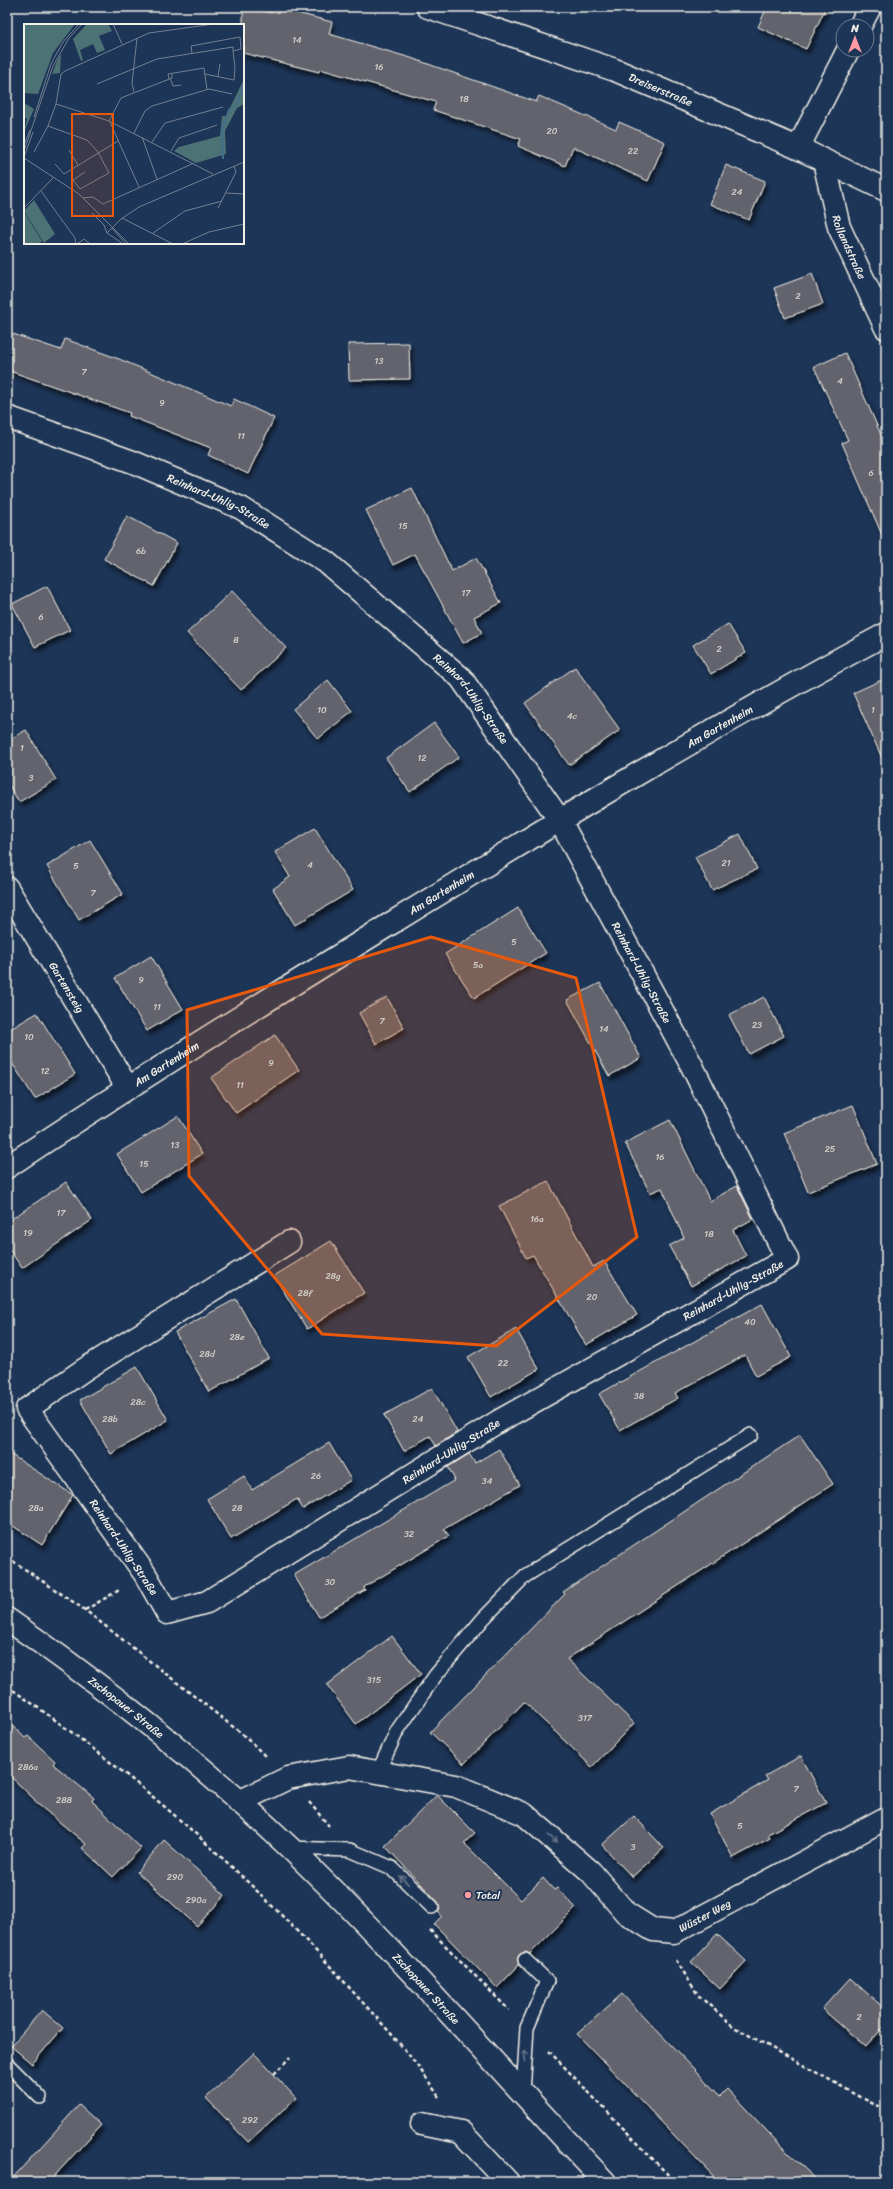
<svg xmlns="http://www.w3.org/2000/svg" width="893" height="2189" viewBox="0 0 893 2189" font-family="Sriracha,sans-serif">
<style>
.building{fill:#62636c;stroke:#f4f1e8;filter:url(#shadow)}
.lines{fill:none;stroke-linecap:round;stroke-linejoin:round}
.lane-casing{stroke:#f4f1e8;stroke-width:16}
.street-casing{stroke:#f4f1e8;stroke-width:25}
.primary-casing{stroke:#f4f1e8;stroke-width:25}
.path{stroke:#f4f1e8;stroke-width:2.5;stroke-dasharray:4 3;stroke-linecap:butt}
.lane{stroke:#1d3557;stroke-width:13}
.street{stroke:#1d3557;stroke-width:22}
.primary{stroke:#1d3557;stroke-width:22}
.oneway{stroke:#68778a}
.marked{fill:#e8590c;fill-opacity:0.2;stroke:#e8590c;stroke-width:3;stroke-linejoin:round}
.poi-dot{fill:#ff9aa2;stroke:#1d3557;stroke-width:1.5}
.labels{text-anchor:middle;stroke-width:4;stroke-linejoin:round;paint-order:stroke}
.number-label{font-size:9px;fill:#d0cec9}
.street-label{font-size:11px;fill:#f4f1e8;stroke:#1d3557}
.poi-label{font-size:11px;fill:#f4f1e8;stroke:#1d3557;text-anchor:start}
.inset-river{fill:none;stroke:#446f8c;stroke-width:2}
.inset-road{fill:none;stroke:#738091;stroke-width:1}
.view{fill:#e8590c;fill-opacity:0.15;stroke:#e8590c;stroke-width:2}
.inset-edge{fill:none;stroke:#f4f1e8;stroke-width:2}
</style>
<defs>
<filter id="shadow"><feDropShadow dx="2.5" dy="4.5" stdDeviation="2" flood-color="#0009"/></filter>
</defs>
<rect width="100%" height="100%" fill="#1d3557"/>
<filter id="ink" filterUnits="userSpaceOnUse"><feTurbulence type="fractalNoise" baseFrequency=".025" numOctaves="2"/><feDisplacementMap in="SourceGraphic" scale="8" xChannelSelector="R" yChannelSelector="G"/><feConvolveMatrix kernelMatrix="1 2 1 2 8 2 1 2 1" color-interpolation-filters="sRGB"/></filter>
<g filter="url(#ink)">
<g class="building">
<path d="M 243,7 L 272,13 L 274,7 L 332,22 L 329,34 L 411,58 L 536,102 L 539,96 L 616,129 L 619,122 L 665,142 L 648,181 L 573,147 L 565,166 L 518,146 L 521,139 L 433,110 L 436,102 L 320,69 L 319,72 L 243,53 Z"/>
<path d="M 767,7 L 826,7 L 806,49 L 758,27 Z"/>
<path d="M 726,165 L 765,181 L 749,220 L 710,204 Z"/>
<path d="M 812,274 L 823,304 L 785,318 L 774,288 Z"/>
<path d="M 7,332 L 61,350 L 65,339 L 119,359 L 231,406 L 234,399 L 274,418 L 248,474 L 208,455 L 211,448 L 129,416 L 130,413 L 7,370 Z"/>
<path d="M 409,343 L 410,379 L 349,380 L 348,344 Z"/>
<path d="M 845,353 L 886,446 L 886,544 L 842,443 L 848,440 L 814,367 Z"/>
<path d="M 412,488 L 452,571 L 476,558 L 501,603 L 474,617 L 482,633 L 463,643 L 415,554 L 393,565 L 366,510 Z"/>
<path d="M 127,516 L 177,543 L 154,586 L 104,559 Z"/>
<path d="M 47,586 L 70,630 L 35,647 L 12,604 Z"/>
<path d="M 232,591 L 286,648 L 241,690 L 187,633 Z"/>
<path d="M 728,624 L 746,653 L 711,674 L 693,645 Z"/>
<path d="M 575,667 L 620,730 L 569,765 L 525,703 Z"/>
<path d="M 886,678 L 886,767 L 853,693 Z"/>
<path d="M 328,680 L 352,711 L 318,739 L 293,709 Z"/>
<path d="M 434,723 L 459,757 L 410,792 L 386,758 Z"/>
<path d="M 26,730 L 56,780 L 19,802 L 7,782 L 7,741 Z"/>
<path d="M 315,828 L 353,890 L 295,925 L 273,889 L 290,877 L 275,852 Z"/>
<path d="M 740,834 L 757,869 L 712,890 L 695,857 Z"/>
<path d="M 90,840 L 123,894 L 79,920 L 47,866 Z"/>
<path d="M 518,908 L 546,953 L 474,998 L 445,954 Z"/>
<path d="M 151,956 L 183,1009 L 147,1031 L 115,978 Z"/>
<path d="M 600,983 L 641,1058 L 609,1076 L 567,1000 Z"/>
<path d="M 387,997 L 404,1028 L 376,1044 L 359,1013 Z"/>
<path d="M 764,997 L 784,1036 L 749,1054 L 729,1015 Z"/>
<path d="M 37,1013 L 75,1074 L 35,1099 L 7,1055 L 7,1031 Z"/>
<path d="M 275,1035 L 299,1070 L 236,1113 L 211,1078 Z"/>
<path d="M 853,1105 L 877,1164 L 808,1192 L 784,1133 Z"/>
<path d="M 178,1116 L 202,1154 L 141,1192 L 117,1154 Z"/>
<path d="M 670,1120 L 710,1201 L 737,1186 L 753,1219 L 733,1230 L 746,1256 L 691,1286 L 669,1246 L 684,1238 L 662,1188 L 650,1193 L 625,1143 Z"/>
<path d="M 548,1181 L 593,1267 L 604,1261 L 637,1315 L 586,1345 L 533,1255 L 526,1258 L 499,1206 Z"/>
<path d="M 66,1182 L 92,1220 L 22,1268 L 7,1246 L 7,1222 Z"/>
<path d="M 331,1241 L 364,1293 L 307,1329 L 274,1276 Z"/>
<path d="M 236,1299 L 269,1358 L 209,1392 L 175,1332 Z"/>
<path d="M 762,1304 L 791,1357 L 756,1376 L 745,1355 L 675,1393 L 678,1398 L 620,1430 L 599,1394 Z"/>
<path d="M 516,1329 L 539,1369 L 491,1397 L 468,1357 Z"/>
<path d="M 137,1367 L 168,1420 L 111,1454 L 80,1400 Z"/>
<path d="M 432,1388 L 457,1432 L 436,1446 L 430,1436 L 404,1451 L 384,1415 Z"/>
<path d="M 800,1435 L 833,1484 L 567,1659 L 634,1723 L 592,1767 L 524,1702 L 464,1764 L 430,1732 L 565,1594 L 563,1592 Z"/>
<path d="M 329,1443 L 351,1480 L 303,1509 L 297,1499 L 231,1539 L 207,1499 L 244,1476 L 252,1490 Z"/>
<path d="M 499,1449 L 520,1485 L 444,1529 L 449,1536 L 364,1587 L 365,1590 L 319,1617 L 294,1575 L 455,1480 L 448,1467 L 469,1454 L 475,1463 Z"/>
<path d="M 7,1452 L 73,1495 L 42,1545 L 7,1522 Z"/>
<path d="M 392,1636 L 421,1674 L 356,1724 L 327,1685 Z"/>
<path d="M 7,1721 L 25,1738 L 28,1736 L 55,1761 L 53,1764 L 94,1798 L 92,1801 L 141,1848 L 113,1877 L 82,1848 L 86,1844 L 34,1801 L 35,1800 L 7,1773 Z"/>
<path d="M 801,1756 L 826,1803 L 768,1834 L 770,1838 L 733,1858 L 710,1814 L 768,1780 L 765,1776 Z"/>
<path d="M 437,1795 L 475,1833 L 464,1843 L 521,1900 L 543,1878 L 554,1890 L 557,1888 L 576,1908 L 530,1954 L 526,1952 L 520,1954 L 517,1958 L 519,1965 L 497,1988 L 434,1924 L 442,1916 L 438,1912 L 440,1909 L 438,1902 L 385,1846 Z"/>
<path d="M 634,1816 L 664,1848 L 632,1877 L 602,1845 Z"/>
<path d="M 164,1840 L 225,1895 L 197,1926 L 137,1872 Z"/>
<path d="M 717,1934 L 746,1961 L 720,1989 L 691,1962 Z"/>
<path d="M 850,1978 L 886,2010 L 886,2024 L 866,2047 L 822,2009 Z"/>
<path d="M 622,1994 L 720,2096 L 727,2089 L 786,2151 L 819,2182 L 719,2182 L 577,2034 Z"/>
<path d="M 42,2010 L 63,2028 L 32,2064 L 11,2046 Z"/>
<path d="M 254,2053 L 296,2098 L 248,2142 L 206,2098 Z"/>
<path d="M 79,2105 L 101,2125 L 49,2182 L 9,2182 Z"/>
</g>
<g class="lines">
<defs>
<g id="lane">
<path d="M 378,1772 L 397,1731 L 435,1676 L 483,1619 L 525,1576 L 751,1435"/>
<path d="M 289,1848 L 350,1850 L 392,1868 L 432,1907"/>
<path d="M 7,2064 L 40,2097"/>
<path d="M 523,2094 L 527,2028 L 547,1981 L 525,1960"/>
</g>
<g id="street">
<path id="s1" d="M 428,7 L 615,70 L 798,148 L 886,190"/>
<path d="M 860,26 L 870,7"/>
<path d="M 798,148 L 848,50"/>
<path id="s2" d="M 824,161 L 839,227 L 886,328"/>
<path id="s3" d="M 7,417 L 133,462 L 241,508 L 326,562 L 461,678 L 559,819 L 692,1066 L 787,1259 L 499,1421 L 207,1602 L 167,1613 L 145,1574 L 27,1409 L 85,1369 L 289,1242"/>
<path id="s4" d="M 7,888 L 127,1087"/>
<path id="s5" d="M 7,1167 C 130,1085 256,1007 382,929 C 548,826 714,726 886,634"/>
<path id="s6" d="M 239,1802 L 288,1778 L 349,1767 L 456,1786 L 524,1814 L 591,1872 L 626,1913 L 653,1930 L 674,1932 L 886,1818"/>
<path d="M 422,2124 L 461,2132 L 508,2182"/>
</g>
<g id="primary">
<path id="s7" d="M 7,1619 C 107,1688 202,1764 290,1848 C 400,1954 500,2071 605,2182"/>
</g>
</defs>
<use href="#lane" class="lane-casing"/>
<use href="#street" class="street-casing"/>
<use href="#primary" class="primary-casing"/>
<g class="path">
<path d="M 7,1557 L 85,1610 L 246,1737 L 267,1758"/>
<path d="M 85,1610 L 121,1589"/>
<path d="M 7,1686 C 134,1773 253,1878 355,1994 C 386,2028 416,2059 440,2099"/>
<path d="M 309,1802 L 329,1826"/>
<path d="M 430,1930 L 509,2010"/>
<path d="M 676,1960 L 698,1995 L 734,2027 L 886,2111"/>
<path d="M 549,2051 L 675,2182"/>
<path d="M 274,2074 L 290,2057"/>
</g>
<use href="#lane" class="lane"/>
<use href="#street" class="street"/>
<use href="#primary" class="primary"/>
</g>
<defs><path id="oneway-shaft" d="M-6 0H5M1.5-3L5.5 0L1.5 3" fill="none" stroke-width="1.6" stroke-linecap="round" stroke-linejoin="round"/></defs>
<g class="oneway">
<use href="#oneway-shaft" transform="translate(553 1839) rotate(40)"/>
<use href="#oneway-shaft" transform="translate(404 1880) rotate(-136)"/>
<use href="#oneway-shaft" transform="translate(525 2056) rotate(-87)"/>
</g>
</g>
<path class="marked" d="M 431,937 L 576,978 L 637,1237 L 496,1346 L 322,1334 L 189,1176 L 187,1010 Z"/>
<circle class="poi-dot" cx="468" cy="1895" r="4"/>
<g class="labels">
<g class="number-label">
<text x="297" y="43">14</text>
<text x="379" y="70">16</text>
<text x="464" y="102">18</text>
<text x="552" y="134">20</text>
<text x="633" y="154">22</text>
<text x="737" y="195">24</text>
<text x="798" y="299">2</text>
<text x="379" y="364">13</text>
<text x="84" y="375">7</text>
<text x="840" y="384">4</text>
<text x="162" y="406">9</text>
<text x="241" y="439">11</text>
<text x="871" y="476">6</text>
<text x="403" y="529">15</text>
<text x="141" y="554">6b</text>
<text x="466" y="596">17</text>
<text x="41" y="620">6</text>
<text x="236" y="643">8</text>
<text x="719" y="652">2</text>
<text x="322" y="713">10</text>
<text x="873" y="713">1</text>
<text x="572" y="719">4c</text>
<text x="22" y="751">1</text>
<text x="422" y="761">12</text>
<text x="31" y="781">3</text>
<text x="726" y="866">21</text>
<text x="310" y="868">4</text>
<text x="76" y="869">5</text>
<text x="93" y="896">7</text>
<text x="514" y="945">5</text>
<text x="478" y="968">5a</text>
<text x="141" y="983">9</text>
<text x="157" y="1010">11</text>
<text x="382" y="1024">7</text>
<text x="757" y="1028">23</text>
<text x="604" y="1032">14</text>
<text x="29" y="1040">10</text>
<text x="271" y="1066">9</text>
<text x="45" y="1074">12</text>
<text x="240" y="1088">11</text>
<text x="175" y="1148">13</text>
<text x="830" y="1152">25</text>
<text x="660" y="1160">16</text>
<text x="144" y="1167">15</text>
<text x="61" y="1216">17</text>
<text x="537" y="1222">16a</text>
<text x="28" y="1236">19</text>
<text x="709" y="1237">18</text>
<text x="333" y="1279">28g</text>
<text x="305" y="1296">28f</text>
<text x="592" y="1300">20</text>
<text x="750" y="1325">40</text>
<text x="237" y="1340">28e</text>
<text x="207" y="1357">28d</text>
<text x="503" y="1366">22</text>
<text x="639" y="1399">38</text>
<text x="138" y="1405">28c</text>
<text x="110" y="1422">28b</text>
<text x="418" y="1422">24</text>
<text x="316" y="1479">26</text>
<text x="487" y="1484">34</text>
<text x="36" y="1511">28a</text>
<text x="237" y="1511">28</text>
<text x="409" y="1537">32</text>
<text x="330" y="1585">30</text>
<text x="374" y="1683">315</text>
<text x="585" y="1721">317</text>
<text x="28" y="1770">286a</text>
<text x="796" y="1792">7</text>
<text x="64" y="1803">288</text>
<text x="740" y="1829">5</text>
<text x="633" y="1850">3</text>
<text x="175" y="1880">290</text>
<text x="196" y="1903">290a</text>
<text x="859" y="2020">2</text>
<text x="250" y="2123">292</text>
</g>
<g class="street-label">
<text dy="4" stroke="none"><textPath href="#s1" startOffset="247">Dreiserstraße</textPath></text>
<text dy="4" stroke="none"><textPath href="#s2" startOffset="90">Rollandstraße</textPath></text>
<text dy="4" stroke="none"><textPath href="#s3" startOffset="228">Reinhard-Uhlig-Straße</textPath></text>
<text dy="4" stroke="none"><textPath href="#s3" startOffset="552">Reinhard-Uhlig-Straße</textPath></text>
<text dy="4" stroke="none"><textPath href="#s5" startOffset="838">Am Gartenheim</textPath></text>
<text dy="4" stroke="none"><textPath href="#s5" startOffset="514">Am Gartenheim</textPath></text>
<text dy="4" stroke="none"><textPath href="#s3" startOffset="876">Reinhard-Uhlig-Straße</textPath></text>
<text dy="4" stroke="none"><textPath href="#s4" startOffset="116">Gartensteig</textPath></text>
<text dy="4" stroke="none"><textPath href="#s5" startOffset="190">Am Gartenheim</textPath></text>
<text transform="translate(733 1290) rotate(-29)" y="4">Reinhard-Uhlig-Straße</text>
<text transform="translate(451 1451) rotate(-32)" y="4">Reinhard-Uhlig-Straße</text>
<text transform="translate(124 1547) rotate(56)" y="4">Reinhard-Uhlig-Straße</text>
<text dy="4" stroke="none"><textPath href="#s7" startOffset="148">Zschopauer Straße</textPath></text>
<text dy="4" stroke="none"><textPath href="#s6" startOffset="529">Wüster Weg</textPath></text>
<text dy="4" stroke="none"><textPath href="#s7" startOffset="560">Zschopauer Straße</textPath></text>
</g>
<g class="poi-label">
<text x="476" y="1899">Total</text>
</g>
</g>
<g transform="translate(24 24)">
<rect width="220" height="220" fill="#1d3557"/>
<path d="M 0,0 L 51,0 L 29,29 L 14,70 L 0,69 ZM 63,0 L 84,0 L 88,7 L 75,12 L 81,26 L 73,29 L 69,20 L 56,26 L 59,36 L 57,37 L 49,15 ZM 37,30 L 36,49 L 28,50 L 33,37 ZM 220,55 L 220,80 L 213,84 L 201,107 L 202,130 L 172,139 L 150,127 L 155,123 L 196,112 L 198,92 L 202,92 ZM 2,80 L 10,85 L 0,108 L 3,95 L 0,93 L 0,81 ZM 10,176 L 31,210 L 20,219 L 0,187 ZM 0,188 L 18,217 L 15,220 L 0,220 Z" fill="#4d7275"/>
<path class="inset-river" d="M 213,81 L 220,59M 199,135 L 198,106 L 205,86 L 212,82"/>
<path class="inset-road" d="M 89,0 L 98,20M 181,50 L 210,56 L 211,43 L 209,27M 194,52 L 196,40M 146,54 L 149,62 L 157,61M 145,55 L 144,50 L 180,44 L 183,66M 73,60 L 133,35 L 209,23 L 209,27 L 217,25 L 216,13 L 167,22 L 168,29M 110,68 L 108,59 L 113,14M 32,80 L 85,97 L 189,150M 10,93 L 27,40 L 39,18 L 55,0M 85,97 L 97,74 L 148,54 L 148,50M 86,98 L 115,163M 24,102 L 63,116 L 74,128 L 85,149 L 56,165 L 49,156 L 61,148M 110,109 L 121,87 L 128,82 L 185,65 L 208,70M 118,113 L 133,155M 128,118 L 141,99 L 199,83M 0,121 L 6,106M 45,126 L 54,141M 0,127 L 29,42 L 45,14 L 58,0M 147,127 L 155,114 L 193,101M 10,128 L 24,102 L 32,80 L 37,50 L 41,47 L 125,9 L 190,0M 0,133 L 9,108M 0,134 L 55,170 L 105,220M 31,140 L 40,150 L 94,117M 17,167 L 51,214 L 52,220M 202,169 L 220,170M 59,174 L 69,173 L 79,180 L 170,139M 0,184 L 30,153M 194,184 L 212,148 L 210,142M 68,189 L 80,201 L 83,209 L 99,220M 98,194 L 149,220M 88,204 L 102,220M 83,209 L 97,195 L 115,183 L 220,138M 129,209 L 161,187 L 198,177M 53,220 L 60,215 L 66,220M 158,220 L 185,208 L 220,200"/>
<path class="view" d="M 48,90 L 89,90 L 89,192 L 48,192 Z"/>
<rect width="220" height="220" class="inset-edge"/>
</g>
<rect width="893" height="2189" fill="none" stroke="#1d3557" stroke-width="24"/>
<rect x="12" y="12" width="869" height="2165" fill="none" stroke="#f4f1e8" stroke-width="1.5" filter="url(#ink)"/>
<g transform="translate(855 38)"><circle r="19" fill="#1d3557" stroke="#738091"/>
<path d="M0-3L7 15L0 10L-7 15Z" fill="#ff9aa2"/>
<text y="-6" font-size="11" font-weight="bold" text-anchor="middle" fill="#f4f1e8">N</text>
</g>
</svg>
